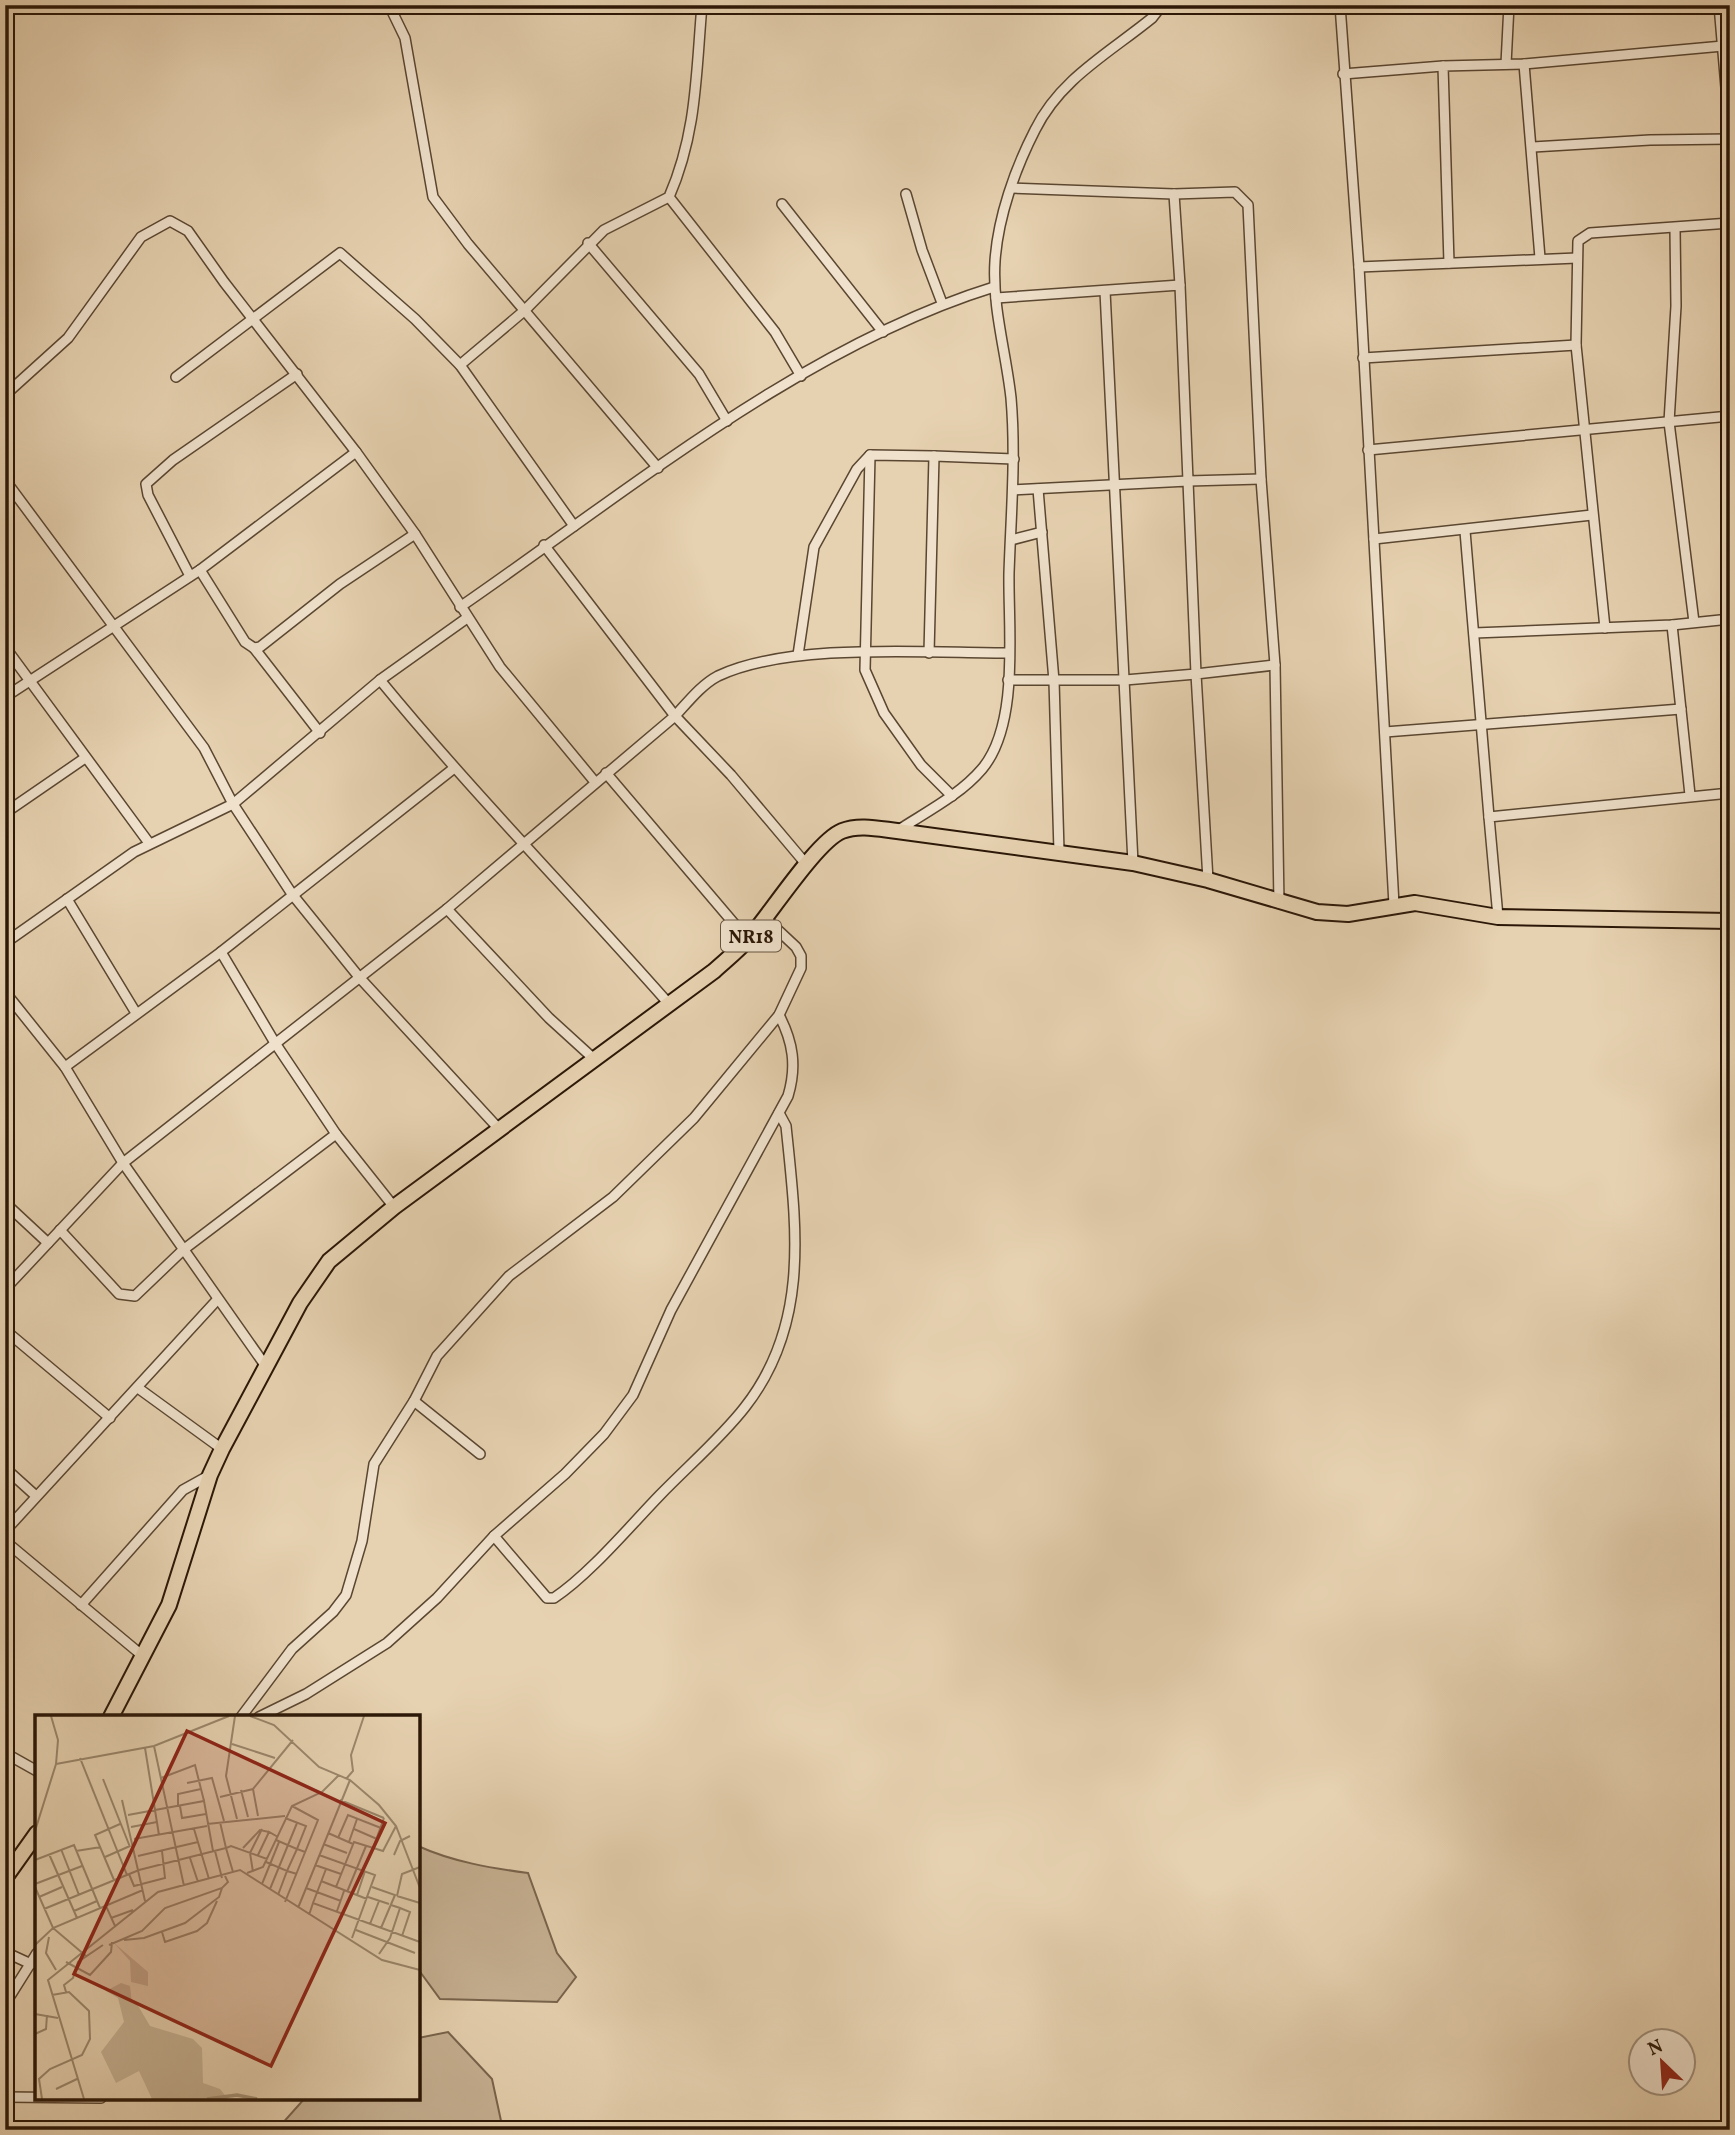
<svg xmlns="http://www.w3.org/2000/svg" width="1735" height="2135" viewBox="0 0 1735 2135" font-family="Vollkorn,serif">
<style>
.green{fill:#c6b193;stroke:#78644d;stroke-width:2}
.lines{fill:none;stroke-linecap:round;stroke-linejoin:round}
.minor-casing{stroke:#5a4631;stroke-width:12}
.primary-casing{stroke:#2b1707;stroke-width:18}
.minor{stroke:#efe1cc;stroke-width:9}
.primary{stroke:#e6d1b0;stroke-width:14}
.labels{text-anchor:middle;stroke-width:5;stroke-linejoin:round;paint-order:stroke}
.shield{fill:#efe1cc;stroke:#665442;stroke-width:2}
.shield-label{font-size:19px;font-weight:bold;fill:#2b1707}
.inset-river{fill:none;stroke:#a69277;stroke-width:3.5}
.inset-road{fill:none;stroke:#9b876c;stroke-width:2}
.view{fill:#8f2418;fill-opacity:0.15;stroke:#8f2418;stroke-width:3.5}
.inset-edge{fill:none;stroke:#2b1707;stroke-width:3.5}
</style>
<rect width="100%" height="100%" fill="#e6d1b0"/>
<filter id="stains"><feTurbulence type="fractalNoise" baseFrequency=".00286" numOctaves="4"/><feColorMatrix values="0 0 0 0 .2 0 0 0 0 .09 0 0 0 0 .02 0 0 0 .5 -.17"/></filter>
<radialGradient id="worn" r=".72"><stop offset=".6" stop-color="#630" stop-opacity="0"/><stop offset="1" stop-color="#630" stop-opacity=".3"/></radialGradient>
<g class="green">
<path d="M 418,1846 C 453,1862 491,1868 528,1873 L 557,1953 L 576,1977 L 557,2002 L 440,1999 L 418,1969 Z"/>
<path d="M 448,2032 L 492,2079 L 503,2130 L 281,2130 L 280,2126 L 305,2098 L 418,2098 L 418,2038 Z"/>
</g>
<g class="lines">
<defs>
<g id="minor">
<path d="M 389,5 L 405,38 L 433,197 L 468,244 L 658,468"/>
<path d="M 1340,5 L 1359,267 L 1394,905"/>
<path d="M 1719,5 L 1730,135"/>
<path d="M 1506,64 L 1509,5"/>
<path d="M 1524,64 L 1540,258"/>
<path d="M 1343,74 L 1443,66"/>
<path d="M 1533,147 L 1650,140 L 1730,139"/>
<path d="M 1012,188 L 1174,194 L 1235,192 L 1248,205 L 1261,479 L 1275,665 L 1279,903"/>
<path d="M 906,194 L 922,250 L 942,303"/>
<path d="M 1174,194 L 1180,285"/>
<path d="M 669,197 L 775,332 L 801,376"/>
<path d="M 782,204 L 883,332"/>
<path d="M 1675,229 L 1676,306 L 1669,422 L 1694,622"/>
<path d="M 588,243 L 699,374 L 727,421"/>
<path d="M 1449,263 L 1443,66 L 1524,64 L 1723,46"/>
<path d="M 1359,267 L 1577,258"/>
<path d="M 1105,291 L 1133,863"/>
<path d="M 996,298 L 1180,285 L 1188,481 L 1261,479"/>
<path d="M 1363,358 L 1576,345"/>
<path d="M 460,365 L 524,311 L 604,230 L 669,197 C 697,133 696,73 702,5"/>
<path d="M 176,377 L 340,253 L 415,319 L 460,365 L 574,526"/>
<path d="M 5,395 L 68,338 L 141,237 L 170,221 L 188,231 L 224,282 L 356,452"/>
<path d="M 1368,450 L 1730,416"/>
<path d="M 870,455 L 865,670 L 884,713 L 921,765 L 952,796"/>
<path d="M 5,480 L 204,748 L 233,804 L 292,894 L 359,977 L 499,1129"/>
<path d="M 1038,489 L 1054,681 L 1059,851"/>
<path d="M 1465,531 L 1489,817"/>
<path d="M 1374,539 L 1592,515"/>
<path d="M 1011,540 L 1042,532"/>
<path d="M 200,570 L 245,642 L 254,648 L 260,647 L 340,584 L 415,534"/>
<path d="M 190,576 L 148,495 L 146,484 L 173,460 L 297,374"/>
<path d="M 460,607 C 624,494 803,346 994,287"/>
<path d="M 1672,625 L 1690,795"/>
<path d="M 1605,628 L 1576,345 L 1578,241 L 1590,233 L 1730,223"/>
<path d="M 1474,633 L 1672,625 L 1730,619"/>
<path d="M 5,647 L 149,843"/>
<path d="M 254,648 L 320,733"/>
<path d="M 929,653 L 934,456 L 1014,459"/>
<path d="M 798,655 L 814,547 L 857,469 L 870,455 L 934,456"/>
<path d="M 380,680 C 472,792 573,895 669,1004"/>
<path d="M 1008,680 L 1125,680 L 1196,674 L 1188,481 L 1013,490"/>
<path d="M 5,697 L 200,570 L 356,452 L 415,534 L 500,667 L 595,782"/>
<path d="M 1385,732 L 1681,709"/>
<path d="M 606,773 L 748,940"/>
<path d="M 5,813 L 85,758"/>
<path d="M 897,831 C 926,812 960,795 982,769 C 1020,724 1008,628 1009,573 C 1011,514 1016,456 1011,398 C 1006,352 992,307 995,261 C 998,217 1015,169 1035,130 C 1060,79 1109,53 1152,18 L 1162,5"/>
<path d="M 806,864 L 731,775 L 675,716 C 688,702 701,685 718,676 C 789,642 928,653 1009,653"/>
<path d="M 1208,880 L 1196,674 L 1275,665"/>
<path d="M 67,899 L 136,1013"/>
<path d="M 447,909 L 549,1018 L 594,1059"/>
<path d="M 1498,917 L 1489,817 L 1730,793"/>
<path d="M 5,943 L 134,852 L 233,804 L 380,680 L 467,618"/>
<path d="M 5,992 L 65,1067 L 123,1163 L 267,1368"/>
<path d="M 65,1067 L 221,952 L 453,769"/>
<path d="M 336,1134 L 394,1207"/>
<path d="M 5,1203 L 48,1243"/>
<path d="M 60,1230 L 119,1294 L 135,1296 L 183,1250 L 336,1134 L 275,1043 L 221,952"/>
<path d="M 5,1289 L 123,1163 L 447,909 L 675,716 L 544,545"/>
<path d="M 5,1330 L 110,1418"/>
<path d="M 138,1388 L 222,1449"/>
<path d="M 414,1401 L 480,1454"/>
<path d="M 5,1468 L 36,1496"/>
<path d="M 5,1531 L 217,1300"/>
<path d="M 494,1536 L 547,1598 L 554,1598 C 589,1575 630,1526 660,1495 C 688,1466 721,1438 745,1407 C 811,1323 796,1224 786,1126 L 779,1113"/>
<path d="M 5,1541 L 144,1657"/>
<path d="M 81,1605 L 183,1490 L 210,1475"/>
<path d="M 241,1717 L 292,1649 L 333,1612 L 346,1595 L 362,1541 L 374,1464 L 414,1401 L 437,1356 L 509,1276 L 613,1197 L 694,1118 L 779,1015 L 801,968 L 801,956 L 796,947 L 765,918"/>
<path d="M 259,1717 L 306,1694 L 387,1643 L 437,1598 L 494,1536 L 565,1474 L 604,1434 L 633,1395 L 671,1310 L 788,1096 C 797,1066 793,1042 779,1015"/>
<path d="M 5,1753 L 37,1771"/>
<path d="M 5,1952 L 31,1964"/>
<path d="M 5,2004 L 37,1953"/>
<path d="M 5,2097 L 101,2098"/>
<path d="M 5,2126 L 7,2130"/>
</g>
<g id="primary">
<path d="M 111,1717 L 169,1605 L 210,1475 L 222,1449 L 300,1303 L 329,1261 L 394,1207 L 714,971 C 726,960 740,949 750,937 C 771,913 817,841 842,831 C 859,824 880,829 897,831 L 1133,863 L 1208,880 L 1317,912 L 1348,914 L 1415,903 L 1498,917 L 1730,921"/>
<path d="M 5,1878 L 37,1833"/>
</g>
</defs>
<use href="#minor" class="minor-casing"/>
<use href="#primary" class="primary-casing"/>
<use href="#minor" class="minor"/>
<use href="#primary" class="primary"/>
</g>
<g class="labels">
<rect class="shield" x="721" y="920.5" width="60" height="31" rx="5"/>
<g class="shield-label">
<text x="751" y="943">NR18</text>
</g>
</g>
<g transform="translate(35 1715)">
<rect width="385" height="385" fill="#e6d1b0"/>
<path d="M 78,227 L 113,257 L 113,271 L 96,267 L 95,246 ZM 86,268 L 95,271 L 97,288 L 102,289 L 115,311 L 158,324 L 167,333 L 168,368 L 185,374 L 193,384 L 117,384 L 104,356 L 81,368 L 66,337 L 89,307 L 83,283 L 71,276 Z" fill="#c6b193"/>
<path class="inset-river" d="M 172,384 L 202,380 L 222,384"/>
<path class="inset-road" d="M 200,1 L 191,61 L 202,104M 215,1 L 239,10 L 284,52 L 315,65 L 344,90 L 361,111 L 385,173M 197,29 L 240,43M 119,31 L 149,171M 110,33 L 124,120M 45,43 L 92,160M 21,49 L 119,31 L 194,1M 126,63 L 160,50 L 169,86M 68,64 L 95,132M 311,64 L 318,56 L 316,40 L 329,1M 152,68 L 177,63 L 189,106M 218,74 L 223,101M 206,75 L 213,102M 185,82 L 218,74 L 258,25M 87,85 L 110,186M 305,85 L 349,103M 145,91 L 147,103 L 171,99M 143,92 L 143,79 L 166,74M 93,100 L 169,86 L 178,136M 250,103 L 271,111 L 262,134 L 270,137M 172,109 L 250,101M 96,112 L 122,107M 159,114 L 174,164M 319,114 L 342,124M 0,116 L 21,49 L 23,25 L 16,1M 293,118 L 318,129M 303,123 L 313,100 L 346,113M 99,124 L 172,111M 314,127 L 322,104M 288,129 L 312,138M 208,133 L 225,115 L 234,117M 338,133 L 349,103M 26,134 L 44,180M 41,136 L 66,132M 180,136 L 187,163M 14,139 L 42,203M 223,140 L 234,117 L 243,122M 284,140 L 340,160 L 317,223M 359,140 L 365,126 L 375,121M 103,141 L 163,127M 70,142 L 95,131M 155,143 L 163,167M 0,145 L 39,130 L 65,193M 231,147 L 252,156 L 262,134 L 241,125M 280,150 L 306,159M 198,157 L 191,133 L 196,131 L 232,144M 218,157 L 215,138 L 227,114M 212,158 L 228,152 L 257,91 L 287,77 L 304,60M 94,159 L 99,171 L 130,163 L 127,136M 79,165 L 60,120 L 85,109M 286,166 L 332,184M 0,169 L 47,151M 227,169 L 244,127M 0,172 L 18,213 L 51,241M 301,172 L 319,127 L 348,136 L 361,111M 337,172 L 360,180 L 346,213M 271,173 L 306,186M 235,174 L 262,108M 312,177 L 331,131M 243,180 L 252,156 L 262,159M 322,180 L 330,156M 362,181 L 367,159 L 385,152M 362,181 L 385,188M 4,182 L 27,172M 333,182 L 354,189M 250,187 L 283,105 L 257,91M 278,188 L 291,154M 71,191 L 80,211M 263,193 L 315,65M 365,193 L 375,197 L 367,221M 9,194 L 104,155 L 191,133 L 185,107M 39,196 L 62,186M 302,196 L 309,176M 274,200 L 278,188 L 385,227M 76,203 L 98,195M 335,209 L 344,186M 321,215 L 380,238M 127,217 L 130,227 L 162,216 L 172,208 L 182,186M 14,222 L 11,238 L 21,255M 89,225 L 109,223 L 150,208 L 184,182 L 187,173M 0,230 L 18,213 L 108,175M 74,230 L 107,216 L 130,193 L 187,173 L 193,167 L 190,161M 344,239 L 355,223 L 365,193 L 356,190M 31,247 L 55,260 L 76,237 L 77,227M 31,277 L 29,270 L 38,263 L 43,247 L 68,230M 0,299 L 23,303M 0,319 L 11,314 L 12,300M 21,374 L 42,364M 7,384 L 4,364 L 15,354 L 47,340 L 55,324 L 54,296 L 34,277 L 17,280M 49,384 L 13,265 L 123,177 L 205,155 L 347,245 L 385,255"/>
<path class="view" d="M 152,16 L 350,108 L 236,351 L 39,259 Z"/>
<rect width="385" height="385" class="inset-edge"/>
</g>
<rect width="1735" height="2135" fill="none" stroke="#e6d1b0" stroke-width="28"/>
<rect x="7" y="7" width="1721" height="2121" fill="none" stroke="#2b1707" stroke-width="3.5"/>
<rect x="14" y="14" width="1707" height="2107" fill="none" stroke="#2b1707" stroke-width="2"/>
<g transform="translate(1662 2062) rotate(335)"><circle r="33" fill="#efe1cc" stroke="#a1907d" stroke-width="2"/>
<path d="M0-5L12 26L0 18L-12 26Z" fill="#8f2418"/>
<text y="-10" font-size="19" font-weight="bold" text-anchor="middle" fill="#2b1707">N</text>
</g>
<rect width="100%" height="100%" filter="url(#stains)"/>
<rect width="100%" height="100%" fill="url(#worn)"/>
</svg>
